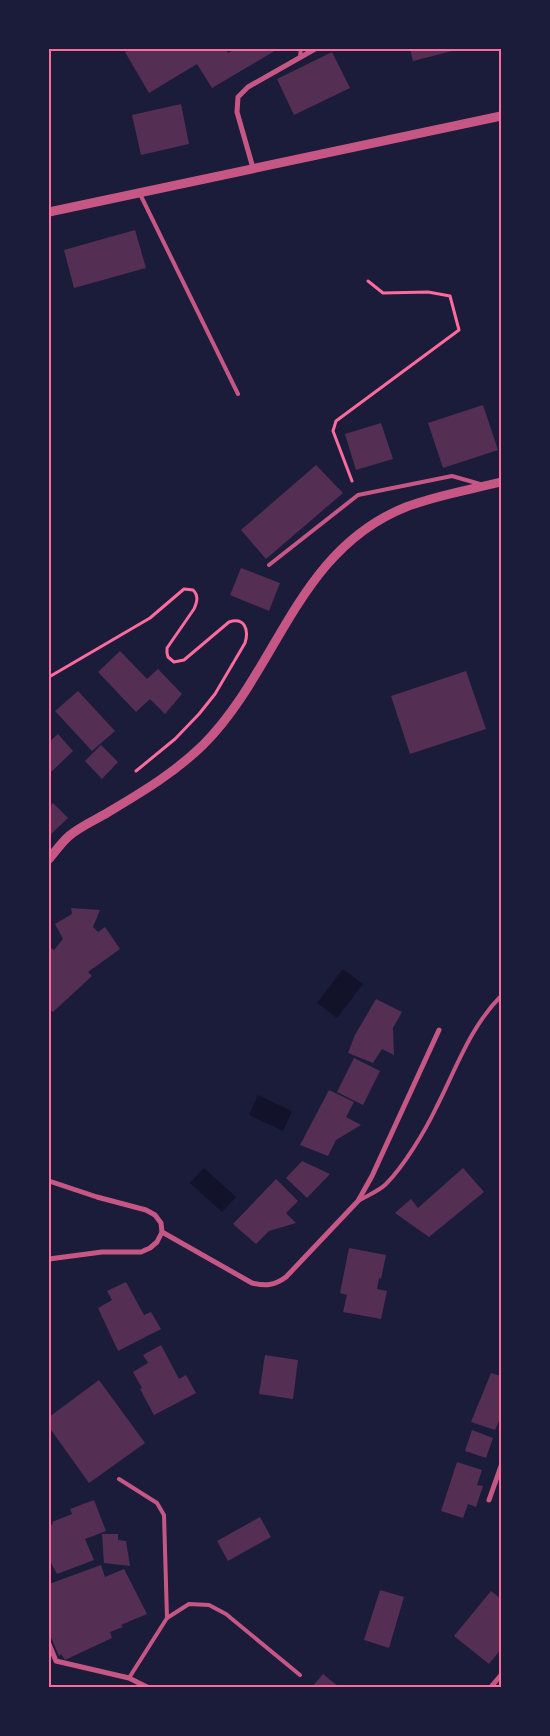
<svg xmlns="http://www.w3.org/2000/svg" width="550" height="1736" viewBox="0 0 550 1736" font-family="Raleway,sans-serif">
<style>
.water{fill:#12122b}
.building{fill:#542f53}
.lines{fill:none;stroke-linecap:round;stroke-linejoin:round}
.path{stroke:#ff6b9d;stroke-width:3}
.service{stroke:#c65784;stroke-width:4}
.minor{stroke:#c65784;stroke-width:5}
.tertiary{stroke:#c65784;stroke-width:9}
.neatline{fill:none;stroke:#ff6b9d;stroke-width:2}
</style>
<rect width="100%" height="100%" fill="#1b1b3a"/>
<g class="water">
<path d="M 343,969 L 363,984 L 337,1018 L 317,1003 Z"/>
<path d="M 258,1095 L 292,1111 L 283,1131 L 249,1115 Z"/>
<path d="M 204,1168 L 236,1197 L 222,1212 L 190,1183 Z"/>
</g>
<g class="building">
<path d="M 131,49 L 226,49 L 228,53 L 235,49 L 278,49 L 212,88 L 197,64 L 149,93 L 125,52 Z"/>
<path d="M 410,49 L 460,49 L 413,61 Z"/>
<path d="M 332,52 L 350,88 L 294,115 L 277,79 Z"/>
<path d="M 181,104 L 189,144 L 141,155 L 132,115 Z"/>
<path d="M 135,230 L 146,268 L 74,288 L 64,250 Z"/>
<path d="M 483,405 L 498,450 L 443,468 L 428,423 Z"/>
<path d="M 381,423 L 393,459 L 356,470 L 345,434 Z"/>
<path d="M 316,465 L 343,493 L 266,559 L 241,530 Z"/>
<path d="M 241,568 L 280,583 L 269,611 L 230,595 Z"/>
<path d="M 120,651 L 147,679 L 158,669 L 182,694 L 165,714 L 150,699 L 136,712 L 98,672 Z"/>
<path d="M 466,671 L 486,729 L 410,754 L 391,696 Z"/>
<path d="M 78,691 L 115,731 L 92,751 L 55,711 Z"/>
<path d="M 58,734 L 73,751 L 49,774 L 49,742 Z"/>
<path d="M 101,745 L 118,762 L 102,779 L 85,761 Z"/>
<path d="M 53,803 L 68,818 L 49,836 L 49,807 Z"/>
<path d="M 71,908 L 100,910 L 93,927 L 98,932 L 105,927 L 120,949 L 88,972 L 92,976 L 53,1012 L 49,1009 L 49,951 L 51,948 L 54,950 L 63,939 L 55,924 L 72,914 Z"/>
<path d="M 376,999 L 402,1012 L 393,1028 L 394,1055 L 382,1049 L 373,1063 L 348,1053 L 355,1035 Z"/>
<path d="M 354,1058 L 380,1071 L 363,1105 L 337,1092 Z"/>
<path d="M 329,1090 L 354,1102 L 346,1117 L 361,1125 L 336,1140 L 328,1156 L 300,1145 Z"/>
<path d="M 302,1161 L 330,1174 L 307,1198 L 286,1178 Z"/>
<path d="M 463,1168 L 484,1192 L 429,1237 L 395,1213 L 411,1199 L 418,1208 Z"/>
<path d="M 276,1179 L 298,1201 L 286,1213 L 296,1223 L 269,1231 L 256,1244 L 233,1224 Z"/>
<path d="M 349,1248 L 386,1255 L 381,1279 L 379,1278 L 377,1289 L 387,1291 L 381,1319 L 343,1312 L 347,1295 L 340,1293 Z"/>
<path d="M 126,1282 L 144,1315 L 151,1312 L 161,1329 L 118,1351 L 98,1308 L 112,1300 L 107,1291 Z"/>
<path d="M 161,1345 L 179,1379 L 186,1375 L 196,1393 L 154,1415 L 140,1389 L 142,1388 L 133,1372 L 148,1363 L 143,1355 Z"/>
<path d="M 265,1355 L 298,1360 L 293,1399 L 259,1394 Z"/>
<path d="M 491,1373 L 501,1376 L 501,1417 L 495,1430 L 471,1422 Z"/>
<path d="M 99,1380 L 145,1443 L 89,1483 L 49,1427 L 49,1417 Z"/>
<path d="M 472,1430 L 493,1438 L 486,1458 L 465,1451 Z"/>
<path d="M 457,1462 L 482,1470 L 477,1485 L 483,1486 L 476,1507 L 468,1504 L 463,1518 L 441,1511 Z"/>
<path d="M 94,1500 L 106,1531 L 85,1539 L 94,1560 L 57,1574 L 50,1561 L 49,1561 L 49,1526 L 53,1524 L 52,1522 L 72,1514 L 70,1509 Z"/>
<path d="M 260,1517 L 271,1537 L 228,1561 L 217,1541 Z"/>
<path d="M 102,1534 L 118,1534 L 118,1540 L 126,1541 L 130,1566 L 104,1563 Z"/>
<path d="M 101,1565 L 105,1577 L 124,1569 L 147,1614 L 121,1625 L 123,1627 L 110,1632 L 112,1638 L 65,1660 L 61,1654 L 59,1656 L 49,1633 L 49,1584 Z"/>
<path d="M 380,1590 L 404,1597 L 389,1648 L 364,1640 Z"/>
<path d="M 491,1591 L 501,1599 L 501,1649 L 489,1664 L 454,1636 Z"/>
<path d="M 323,1674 L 339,1687 L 312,1687 Z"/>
</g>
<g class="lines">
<g class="path">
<path d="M 352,481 L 333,431 L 336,421 L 459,330 L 450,296 L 428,292 L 383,293 L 368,281"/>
<path d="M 49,677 L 150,618 L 184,589 L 193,590 C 199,596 197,602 194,609 L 167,648 L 167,653 L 168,657 L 174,662 L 184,660 L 229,622 C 245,617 249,630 245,643 L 215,694 L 199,714 L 175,739 L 136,771"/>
</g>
<g class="service">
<path d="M 300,56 L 301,49"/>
<path d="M 140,194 L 238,394"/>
<path d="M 269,565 L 358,495 L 452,476 L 480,484"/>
<path d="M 360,1200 C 368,1195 379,1191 386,1184 C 404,1166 425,1131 436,1108 C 456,1069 470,1027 501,996"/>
<path d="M 119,1479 L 157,1503 L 164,1515 L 167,1618"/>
<path d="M 129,1678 L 167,1618 L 189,1604 L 209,1605 L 226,1614 L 300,1675"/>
</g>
<g class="minor">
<path d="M 253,168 L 237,112 L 238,97 L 248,87 L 315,49"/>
<path d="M 49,1181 L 97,1197 L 146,1210 L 155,1215 L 161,1223 L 162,1232 L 157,1242 L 150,1248 L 141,1252 L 102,1252 L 49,1259"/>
<path d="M 162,1232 L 252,1283 C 265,1286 274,1286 286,1277 L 358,1201 L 372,1176 L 439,1030"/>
<path d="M 489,1500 L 501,1466"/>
<path d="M 49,1644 L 56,1661 L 129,1678 L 147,1687"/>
<path d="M 491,1687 L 501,1675"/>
</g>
<g class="tertiary">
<path d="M 49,212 L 501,116"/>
<path d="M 49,859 C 55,852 61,843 69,836 C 79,827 95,820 107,813 C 142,792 173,774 203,745 C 278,670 297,550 406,507 C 437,495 469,490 501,482"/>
</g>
</g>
<rect width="550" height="1736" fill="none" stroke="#1b1b3a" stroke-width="100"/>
<rect x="50" y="50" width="450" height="1636" class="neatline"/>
</svg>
